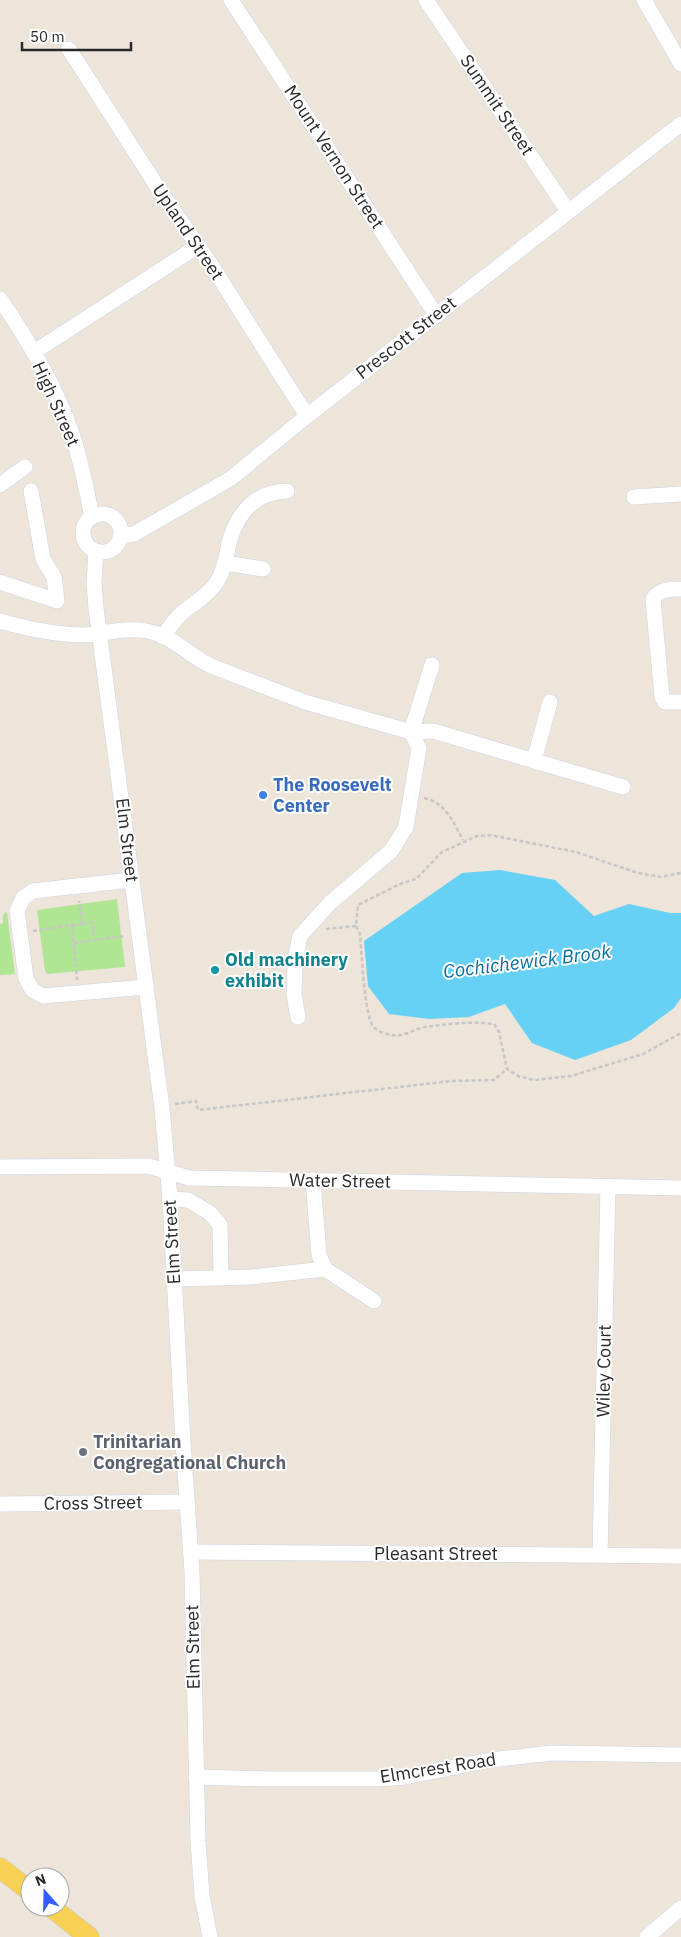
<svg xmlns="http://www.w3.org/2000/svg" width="681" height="1937" viewBox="0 0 681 1937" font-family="'IBM Plex Sans',sans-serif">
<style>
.green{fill:#b0e693}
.water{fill:#67d1f5}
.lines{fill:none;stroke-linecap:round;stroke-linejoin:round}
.minor-casing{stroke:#cfd3e3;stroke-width:16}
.major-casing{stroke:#c7c7c7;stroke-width:21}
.path{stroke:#c7c7c7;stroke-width:2.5;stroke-dasharray:4 2.5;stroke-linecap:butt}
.minor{stroke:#fff;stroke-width:15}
.major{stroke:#f8d054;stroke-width:20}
.shop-dot{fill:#3f7fe0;stroke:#fff;stroke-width:2}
.culture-dot{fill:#0f9aa8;stroke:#fff;stroke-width:2}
.worship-dot{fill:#6b7280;stroke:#fff;stroke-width:2}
.labels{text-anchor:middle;stroke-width:4;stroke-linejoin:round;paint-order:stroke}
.street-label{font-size:18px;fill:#292929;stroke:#fff}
.shop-label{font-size:18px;font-weight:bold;fill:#366cbe;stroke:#fff;text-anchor:start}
.culture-label{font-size:18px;font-weight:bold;fill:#0d838f;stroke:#fff;text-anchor:start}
.worship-label{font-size:18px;font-weight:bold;fill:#5b616d;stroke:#fff;text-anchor:start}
.water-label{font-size:19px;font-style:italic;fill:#066da1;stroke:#fff}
</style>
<rect width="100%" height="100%" fill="#ede4da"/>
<g class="green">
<path d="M 117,899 L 125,967 L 47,974 L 45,971 L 37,910 Z"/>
<path d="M 5,912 L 7,913 L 15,974 L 0,975 L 0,924 L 3,923 L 3,916 Z"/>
</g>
<path class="water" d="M 500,870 L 555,880 L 594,916 L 629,904 L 670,913 L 681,913 L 681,998 L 674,1008 L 631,1040 L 575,1060 L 532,1043 L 505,1004 L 469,1017 L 429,1019 L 389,1014 L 368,986 L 364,941 L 462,873 Z"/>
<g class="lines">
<defs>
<g id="minor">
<path d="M 231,0 L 436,315"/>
<path d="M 426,0 L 568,211"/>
<path d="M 644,0 L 681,64"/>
<path d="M 69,49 L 160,191 L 210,263 L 307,416"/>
<path d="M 0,299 C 26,337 56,387 71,431 C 81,459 86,488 92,517"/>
<path d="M 34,352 L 198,246"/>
<path d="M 0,485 L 25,467"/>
<path d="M 634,497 L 681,494"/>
<circle cx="102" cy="533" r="19"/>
<path d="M 121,536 L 134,534 L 230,479 L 307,416 L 681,124"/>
<path d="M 96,551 L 94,583 L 96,608 L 162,1108 L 170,1199 L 183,1442 L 192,1572 L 198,1841 L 202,1896 L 210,1937"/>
<path d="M 225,563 L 263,569"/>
<path d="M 0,582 L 57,601 L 54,577 L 43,559 L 31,491"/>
<path d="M 681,589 C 670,589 660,589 653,599 L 662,697 L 665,702 L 681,702"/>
<path d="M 0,621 C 28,629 54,635 83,635 C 104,634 126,627 147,631 C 173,636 188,655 211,666 L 305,702 L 411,732 L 433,731 L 623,787"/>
<path d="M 163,637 C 169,628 174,620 182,613 C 193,604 205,597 214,586 C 224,573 226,558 229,543 C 237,513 255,492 287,491"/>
<path d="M 534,761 L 550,702"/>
<path d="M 131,880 L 33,891 L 23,898 L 17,911 L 26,978 L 32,990 L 43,996 L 146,987"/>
<path d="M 298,1017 L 294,994 L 295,960 L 300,936 L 330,903 L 391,851 L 406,827 L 419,748 L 411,732 L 432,665"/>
<path d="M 0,1167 L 149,1166 L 189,1178 L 681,1188"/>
<path d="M 313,1180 L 319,1255 L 325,1269 L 374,1301"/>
<path d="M 170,1199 L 188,1200 L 210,1213 L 220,1225 L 221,1278"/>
<path d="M 174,1279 L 252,1277 L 325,1269"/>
<path d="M 0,1504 L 187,1502"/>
<path d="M 191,1552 L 681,1556"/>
<path d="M 600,1555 L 608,1186"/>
<path d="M 196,1777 L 268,1779 L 378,1779 L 405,1777 L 490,1760 L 552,1753 L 681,1755"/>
<path d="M 647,1937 L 681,1908"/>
</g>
<g id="major">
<path d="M 0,1868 L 30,1891"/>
<path d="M 51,1907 L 89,1937"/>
</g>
</defs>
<use href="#minor" class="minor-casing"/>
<use href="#major" class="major-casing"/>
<g class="path">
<path d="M 424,798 C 446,803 453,822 463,840"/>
<path d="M 83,924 L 92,922 L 94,940"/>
<path d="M 72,925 L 83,924 L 79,901"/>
<path d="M 356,926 L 360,934 C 362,955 364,1008 372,1025 C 376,1031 385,1034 392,1035 C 404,1037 414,1029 425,1027 C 447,1024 472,1021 494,1024 L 499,1032 L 507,1069 L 518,1076 L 534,1080 L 571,1076 L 643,1054 L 681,1033"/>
<path d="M 326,929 L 356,926 L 358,905 L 400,884 L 416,879 L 442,852 L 477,836 L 490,835 L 576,852 L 638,873 L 661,877 L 681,873"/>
<path d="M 33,931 L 72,925 L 77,980"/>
<path d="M 74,943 L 124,936"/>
<path d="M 175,1104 L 196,1101 L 198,1110 L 452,1081 L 494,1080 L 507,1069"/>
</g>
<use href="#minor" class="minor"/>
<use href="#major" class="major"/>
</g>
<circle class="shop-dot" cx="263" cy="795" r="5"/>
<circle class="culture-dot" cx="215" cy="970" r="5"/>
<circle class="worship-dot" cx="83" cy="1452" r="5"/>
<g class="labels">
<g class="street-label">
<text transform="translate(497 105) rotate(56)" y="6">Summit Street</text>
<text transform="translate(334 157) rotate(57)" y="6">Mount Vernon Street</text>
<text transform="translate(188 232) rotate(56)" y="6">Upland Street</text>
<text transform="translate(406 338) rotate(-38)" y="6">Prescott Street</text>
<text transform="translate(56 404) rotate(66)" y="6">High Street</text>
<text transform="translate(127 840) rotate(83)" y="6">Elm Street</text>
<text transform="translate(340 1181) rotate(1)" y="6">Water Street</text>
<text transform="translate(172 1242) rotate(-93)" y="6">Elm Street</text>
<text transform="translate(604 1371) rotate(-89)" y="6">Wiley Court</text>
<text transform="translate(93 1503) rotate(-1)" y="6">Cross Street</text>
<text x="436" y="1560">Pleasant Street</text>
<text transform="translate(193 1647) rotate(-91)" y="6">Elm Street</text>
<text transform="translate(438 1768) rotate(-9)" y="6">Elmcrest Road</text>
</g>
<g class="shop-label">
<text x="273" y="791">The Roosevelt<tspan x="273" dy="21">Center</tspan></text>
</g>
<g class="culture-label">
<text x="225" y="966">Old machinery<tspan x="225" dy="21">exhibit</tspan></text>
</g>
<g class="worship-label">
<text x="93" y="1448">Trinitarian<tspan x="93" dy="21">Congregational Church</tspan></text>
</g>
<g class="water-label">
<text transform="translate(527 961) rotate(-7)" y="7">Cochichewick Brook</text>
</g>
</g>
<g transform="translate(45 1892) rotate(340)"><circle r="24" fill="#ffffff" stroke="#a9a9a9"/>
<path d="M0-4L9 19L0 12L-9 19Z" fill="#355cff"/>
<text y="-8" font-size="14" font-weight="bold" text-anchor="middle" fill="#292929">N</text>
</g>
<path d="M22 42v8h109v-8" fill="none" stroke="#292929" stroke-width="2.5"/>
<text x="30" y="42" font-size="15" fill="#292929" stroke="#ffffff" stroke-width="4" paint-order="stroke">50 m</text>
</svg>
